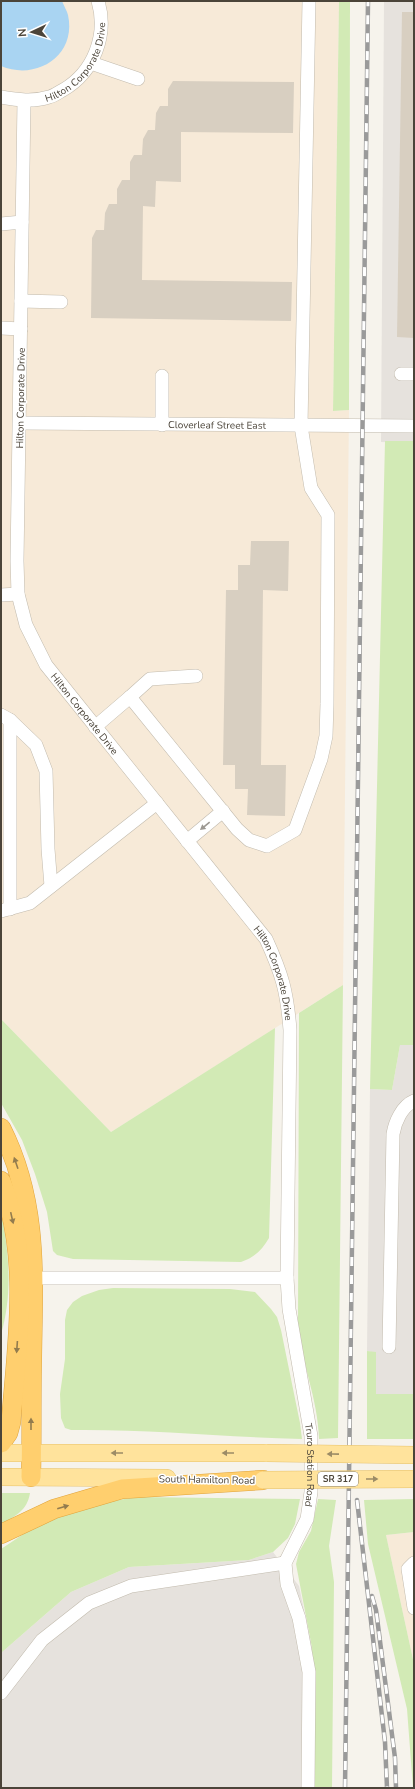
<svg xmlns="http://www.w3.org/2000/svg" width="415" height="1789" viewBox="0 0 415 1789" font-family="'Nunito Sans',sans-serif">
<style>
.commercial{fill:#f7ead8}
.industrial{fill:#e6e2dd}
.green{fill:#d2eab5}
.water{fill:#a9d4f2}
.building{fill:#d8cfc1}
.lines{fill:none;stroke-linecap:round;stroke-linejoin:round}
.minor-casing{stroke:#c2bbae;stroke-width:14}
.major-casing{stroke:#e6c16a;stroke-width:18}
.highway-casing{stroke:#e0a43c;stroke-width:20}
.minor{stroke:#fff;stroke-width:13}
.major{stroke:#ffe39c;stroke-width:17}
.highway{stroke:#ffcf6e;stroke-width:19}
.rail-casing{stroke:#9a9a9a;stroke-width:4.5}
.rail{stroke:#fff;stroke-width:3;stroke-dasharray:9;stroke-linecap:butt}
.major-bridge-casing{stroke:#e6c16a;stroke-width:18;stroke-linecap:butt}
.major-bridge{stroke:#ffe39c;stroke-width:17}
.oneway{fill:#9c9892}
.oneway2{fill:#937c4e}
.oneway3{fill:#9c8c66}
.labels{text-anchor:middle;stroke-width:3;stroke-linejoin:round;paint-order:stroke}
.shield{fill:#fff;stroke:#817c74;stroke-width:1}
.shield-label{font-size:9px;font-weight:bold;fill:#4b4439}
.street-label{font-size:10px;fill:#4b4439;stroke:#fff}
</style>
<rect width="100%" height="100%" fill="#f6f3ec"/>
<g class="commercial">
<path d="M 1,1 L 339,1 L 333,411 L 349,410 L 343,985 L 111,1132 L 1,1019 Z"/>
<path d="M 414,1532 L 414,1664 L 386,1535 Z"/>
</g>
<g class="industrial">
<path d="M 384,1 L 414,1 L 414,443 L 381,442 Z"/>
<path d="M 400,1045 L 414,1045 L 414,1394 L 375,1394 L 376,1353 L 367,1351 L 370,1089 L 392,1090 Z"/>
<path d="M 273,1552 L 299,1586 L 312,1648 L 310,1788 L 1,1788 L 1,1653 L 71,1592 L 129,1567 L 249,1560 Z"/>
</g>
<g class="green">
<path d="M 339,1 L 350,1 L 349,410 L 333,411 Z"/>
<path d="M 385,441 L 414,441 L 414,1045 L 400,1045 L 392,1090 L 370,1089 Z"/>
<path d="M 343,985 L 338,1438 L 319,1439 C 318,1398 301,1363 298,1323 L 299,1013 Z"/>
<path d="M 1,1019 L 111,1132 L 275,1028 L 269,1238 C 262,1250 255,1257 241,1262 L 73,1259 L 57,1255 L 53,1251 L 47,1212 L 35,1174 L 22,1140 L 1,1103 Z"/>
<path d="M 1,1210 C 9,1252 13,1293 1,1334 Z"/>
<path d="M 113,1288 L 230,1289 L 255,1292 L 271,1309 L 277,1317 L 281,1330 L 300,1423 L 302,1439 C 224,1437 148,1429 71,1430 L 65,1428 L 61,1418 L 60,1394 L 65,1359 L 65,1320 L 67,1310 L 73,1302 L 82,1296 L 99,1290 Z"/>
<path d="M 367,1351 L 376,1352 L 376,1394 L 414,1394 L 414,1439 L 367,1439 Z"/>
<path d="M 1,1493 L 30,1493 C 27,1511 16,1515 1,1525 Z"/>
<path d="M 136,1497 L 300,1499 L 295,1524 L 288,1538 L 273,1552 L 249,1560 L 129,1567 L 71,1592 L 1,1653 L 1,1549 C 18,1538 35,1525 54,1517 C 75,1507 113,1501 136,1497 Z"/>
<path d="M 318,1499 L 336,1500 L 329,1546 L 334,1582 L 332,1788 L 310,1788 L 312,1648 L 296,1564 L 299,1552 L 311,1531 Z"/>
<path d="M 414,1499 L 414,1532 L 386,1535 L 414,1664 L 413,1788 L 407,1709 L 368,1544 L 364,1500 Z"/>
</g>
<path class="water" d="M 1,1 L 62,1 C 64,6 67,11 68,15 C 77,56 36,81 1,66 Z"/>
<g class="building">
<path d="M 402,12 L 414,12 L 414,338 L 397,337 Z"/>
<path d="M 173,81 L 294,82 L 293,133 L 181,132 L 181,182 L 156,181 L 155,207 L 143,206 L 142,280 L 292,282 L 291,321 L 91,318 L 92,238 L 96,230 L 104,230 L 105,213 L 109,204 L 117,204 L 117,189 L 122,180 L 130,180 L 130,162 L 134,155 L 142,155 L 143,139 L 148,130 L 155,130 L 156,113 L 160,106 L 168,106 L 168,89 Z"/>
<path d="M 251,541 L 289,541 L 288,591 L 263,590 L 261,765 L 286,765 L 285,816 L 247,815 L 248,789 L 235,789 L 235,765 L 223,765 L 226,590 L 238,590 L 238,565 L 250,565 Z"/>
</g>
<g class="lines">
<defs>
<g id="minor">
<path d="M 91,63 L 138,79"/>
<path id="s1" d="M 1,97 C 18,100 33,102 49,97 C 54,96 59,92 63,90 C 94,72 108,35 98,1"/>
<path id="s2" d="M 24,101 L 17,561 L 18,594 L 26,625 L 46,665 L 266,939 C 282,974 287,991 290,1030 L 287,1278 L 289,1309 L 311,1436 L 311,1492 L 307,1519 L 285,1563 L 287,1584 L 299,1618 L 309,1672 L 308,1788"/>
<path d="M 1,224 L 22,222"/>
<path d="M 21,301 L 61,302"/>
<path d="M 1,328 L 21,329"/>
<path d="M 401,374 L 414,374"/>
<path d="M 162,376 L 162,425"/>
<path id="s3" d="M 20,423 L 414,426"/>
<path d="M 1,595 L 18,594"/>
<path d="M 130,697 L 150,679 L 196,676"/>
<path d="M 1,715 L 10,720 L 36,745 L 46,771 L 48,849 L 51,886"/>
<path d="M 95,727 L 130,697 L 237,829 L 249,840 L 267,846 L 295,830 L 321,759 L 326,736 L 327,704 L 328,515 L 311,488 L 301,426 L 309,1"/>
<path d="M 187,841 L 223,811"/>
<path d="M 10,909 L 10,720"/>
<path d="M 1,911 L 30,903 L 157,803"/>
<path d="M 33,1278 L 287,1278"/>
<path d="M 389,1347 L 393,1134 C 395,1122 402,1106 414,1101"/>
<path d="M 414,1563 L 408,1569 L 414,1608"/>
<path d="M 1,1693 L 42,1640 L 89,1603 L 131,1586 L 285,1563"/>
</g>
<g id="major">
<path d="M 1,1453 L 267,1453"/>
<path d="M 1,1477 L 167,1478"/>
</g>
<g id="highway">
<path d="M 1,1128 C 39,1203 33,1277 32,1358 C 31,1398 32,1437 31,1477"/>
<path d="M 1,1181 C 31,1257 17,1343 11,1422 L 8,1433 L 1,1443"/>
<path d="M 1,1534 L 54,1509 L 122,1489 L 263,1480"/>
</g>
</defs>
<use href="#minor" class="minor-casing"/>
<use href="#major" class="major-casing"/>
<use href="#highway" class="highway-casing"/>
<use href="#minor" class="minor"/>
<use href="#major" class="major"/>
<use href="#highway" class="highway"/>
<defs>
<g id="rail">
<path d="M 357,1500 L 385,1742 L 387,1788"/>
<path d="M 372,1596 L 376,1610 L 395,1758 L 396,1788"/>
<path d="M 345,1788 L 368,1"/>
</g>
</defs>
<use href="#rail" class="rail-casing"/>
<use href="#rail" class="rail"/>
<defs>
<g id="major-bridge">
<path d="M 267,1453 L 414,1455"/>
<path d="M 263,1480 L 413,1479"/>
</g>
</defs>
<use href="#major-bridge" class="major-bridge-casing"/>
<use href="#major-bridge" class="major-bridge"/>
</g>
<defs><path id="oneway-solid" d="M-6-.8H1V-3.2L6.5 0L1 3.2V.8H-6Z"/></defs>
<use class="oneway" href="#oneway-solid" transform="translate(205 826) rotate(141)"/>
<g class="oneway2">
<use href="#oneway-solid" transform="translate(16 1163) rotate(-109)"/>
<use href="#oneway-solid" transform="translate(12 1218) rotate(77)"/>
<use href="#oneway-solid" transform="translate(17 1347) rotate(94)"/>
<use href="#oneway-solid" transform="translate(31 1424) rotate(-90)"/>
<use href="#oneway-solid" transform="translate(63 1507) rotate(-16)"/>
</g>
<g class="oneway3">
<use href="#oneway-solid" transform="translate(117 1453) rotate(180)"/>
<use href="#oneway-solid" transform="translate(228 1453) rotate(180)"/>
<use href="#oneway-solid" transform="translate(333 1454) rotate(-179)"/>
<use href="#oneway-solid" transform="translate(372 1479)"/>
</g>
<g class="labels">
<rect class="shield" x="318" y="1472" width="40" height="14" rx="3"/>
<g class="shield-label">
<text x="338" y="1482">SR 317</text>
</g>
<g class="street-label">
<text dy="4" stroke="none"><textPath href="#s1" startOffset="95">Hilton Corporate Drive</textPath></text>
<text transform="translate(20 398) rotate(-89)" y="4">Hilton Corporate Drive</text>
<text dy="4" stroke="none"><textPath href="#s3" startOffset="197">Cloverleaf Street East</textPath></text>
<text dy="4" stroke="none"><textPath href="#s2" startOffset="632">Hilton Corporate Drive</textPath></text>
<text dy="4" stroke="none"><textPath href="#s2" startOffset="956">Hilton Corporate Drive</textPath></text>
<text dy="4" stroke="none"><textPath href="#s2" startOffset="1453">Truro Station Road</textPath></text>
<text transform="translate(207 1479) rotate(1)" y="4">South Hamilton Road</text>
</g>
</g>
<rect width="415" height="1789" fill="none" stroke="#4b4439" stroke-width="4"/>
<g transform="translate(32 32) rotate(266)" stroke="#ffffff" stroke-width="3" paint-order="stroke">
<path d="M0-3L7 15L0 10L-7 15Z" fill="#4b4439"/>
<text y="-6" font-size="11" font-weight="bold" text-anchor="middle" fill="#4b4439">N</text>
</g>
</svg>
